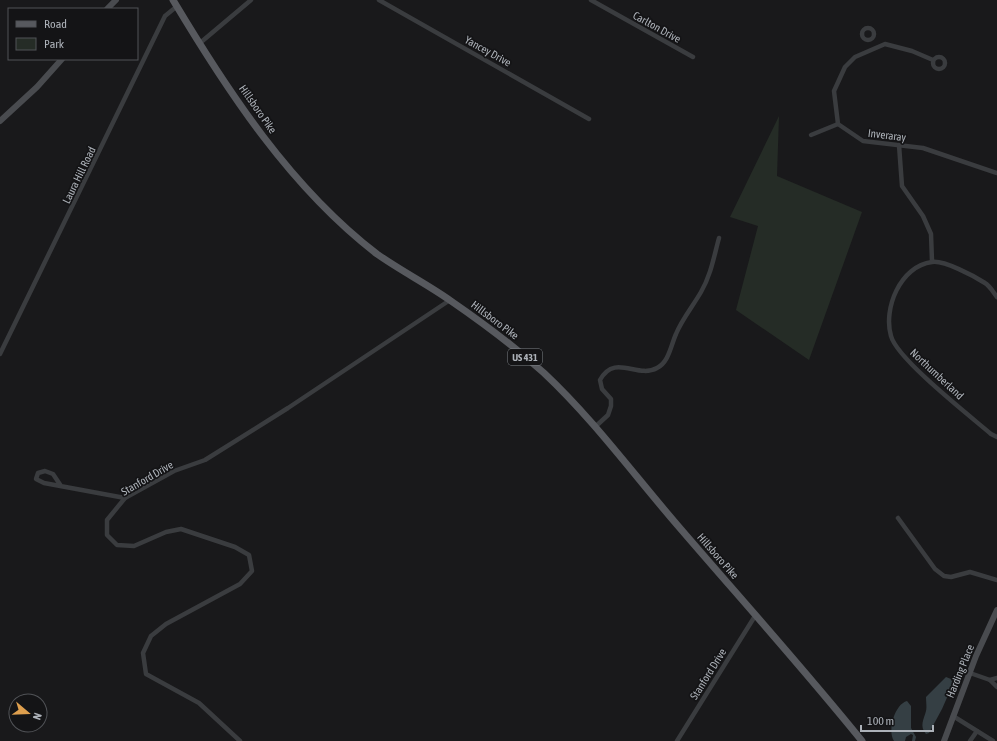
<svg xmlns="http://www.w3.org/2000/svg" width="997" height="741" viewBox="0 0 997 741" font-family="'Asap Condensed',sans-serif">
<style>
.green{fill:#252c26}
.water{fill:#353f44}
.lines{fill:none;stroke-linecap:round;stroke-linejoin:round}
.street{stroke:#3a3c3f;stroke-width:4.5}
.secondary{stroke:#494b4f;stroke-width:6}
.primary{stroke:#57595e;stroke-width:7}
.labels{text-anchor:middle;stroke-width:3.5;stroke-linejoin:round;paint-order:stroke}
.shield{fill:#141416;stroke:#7f8388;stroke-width:1}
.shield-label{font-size:10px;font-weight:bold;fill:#adb2b9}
.street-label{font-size:11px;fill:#adb2b9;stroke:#141416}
</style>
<rect width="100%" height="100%" fill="#19191b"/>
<path class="green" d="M 779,116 L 777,176 L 862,212 L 809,360 L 736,310 L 758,226 L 730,217 Z"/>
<g class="water">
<path d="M 946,677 L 951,679 L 953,684 L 942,709 L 929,733 L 926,734 C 919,726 924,719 926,711 C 927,708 926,701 926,697 Z"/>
<path d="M 907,701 L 911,706 L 911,728 L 916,737 L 915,741 L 912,741 L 913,735 L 911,734 L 906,737 L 905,741 L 894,741 C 887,730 895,704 907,701 Z"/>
</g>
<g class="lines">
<g class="street">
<path d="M 379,0 L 589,119"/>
<path d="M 591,0 L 693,57"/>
<circle cx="868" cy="34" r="6"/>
<path d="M 200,43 L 251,0"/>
<circle cx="939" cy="63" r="6"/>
<path d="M 933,60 L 912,51 L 885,44 L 855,57 L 845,67 L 834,91 L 838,124 L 863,141 L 923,148 L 997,173"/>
<path d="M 811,135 L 838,124"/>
<path d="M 899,145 L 902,186 L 923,216 L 931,234 L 932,261"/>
<path d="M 997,297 C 993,292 990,286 985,283 C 974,276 944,260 932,262 C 900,266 883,309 891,336 C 897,359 970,416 991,434 L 997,437"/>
<path d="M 0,354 L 165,16 L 176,7"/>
<path d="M 595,427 L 608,415 L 611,406 L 611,399 L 602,389 L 600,380 C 615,353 637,379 657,368 C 669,362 671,345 676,334 C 682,319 693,306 701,292 C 711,275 714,256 719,238"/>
<path d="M 61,486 L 53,474 L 45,471 L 38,473 L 36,479 L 44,483 L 125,498"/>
<path d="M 898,518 L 935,569 L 944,576 L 951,577 L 970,572 L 997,580"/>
<path d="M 970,673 L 990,680 L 997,687"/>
<path d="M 990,680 L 997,678"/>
<path d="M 953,716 L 993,741"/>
<path d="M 240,741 L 199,703 L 146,674 L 143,653 L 151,636 L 166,624 L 240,584 L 252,571 L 249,555 L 235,547 L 181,529 L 166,532 L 134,546 L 117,545 L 107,535 L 107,520 L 125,498 L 174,471 L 205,460 L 288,408 L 450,300"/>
<path d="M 677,741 L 755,616"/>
<path d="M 970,741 L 977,731"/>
</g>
<g class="secondary">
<path d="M 107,9 L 116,0"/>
<path d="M 0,121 L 37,87 L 62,59"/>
<path d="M 944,741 L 976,656 L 997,610"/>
</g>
<path class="primary" d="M 173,0 C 228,92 291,188 377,254 C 401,271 427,284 451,301 C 483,323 515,347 544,373 C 594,420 634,475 679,527 C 740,598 803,668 862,741"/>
</g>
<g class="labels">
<rect class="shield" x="508" y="349" width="34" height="16" rx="3"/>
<g class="shield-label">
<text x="525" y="361">US 431</text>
</g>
<g class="street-label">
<text transform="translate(657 27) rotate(29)" y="4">Carlton Drive</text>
<text transform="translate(488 51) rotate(29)" y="4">Yancey Drive</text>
<text transform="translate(258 109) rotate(55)" y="4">Hillsboro Pike</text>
<text transform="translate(887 135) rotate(7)" y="4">Inveraray</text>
<text transform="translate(79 175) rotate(-64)" y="4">Laura Hill Road</text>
<text transform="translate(495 320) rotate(37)" y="4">Hillsboro Pike</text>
<text transform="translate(937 374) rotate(43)" y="4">Northumberland</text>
<text transform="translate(147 478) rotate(-30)" y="4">Stanford Drive</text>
<text transform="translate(718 556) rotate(49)" y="4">Hillsboro Pike</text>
<text transform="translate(960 671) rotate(-68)" y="4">Harding Place</text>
<text transform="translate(708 674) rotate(-58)" y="4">Stanford Drive</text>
</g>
</g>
<rect x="8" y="8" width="130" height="52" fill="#141416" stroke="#515357"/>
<rect x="16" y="21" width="20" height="6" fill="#57595e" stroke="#515357"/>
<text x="44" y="28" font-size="12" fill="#adb2b9">Road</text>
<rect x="16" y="38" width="20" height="12" fill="#252c26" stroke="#515357"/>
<text x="44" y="48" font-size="12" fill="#adb2b9">Park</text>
<g transform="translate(28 713) rotate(109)"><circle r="19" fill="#141416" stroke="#515357"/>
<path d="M0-3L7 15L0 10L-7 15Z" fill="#de9f4e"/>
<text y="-6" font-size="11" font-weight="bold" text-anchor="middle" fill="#adb2b9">N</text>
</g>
<path d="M861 725v6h72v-6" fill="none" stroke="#adb2b9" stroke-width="2"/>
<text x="867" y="725" font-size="12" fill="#adb2b9" stroke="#141416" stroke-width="3" paint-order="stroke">100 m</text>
</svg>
